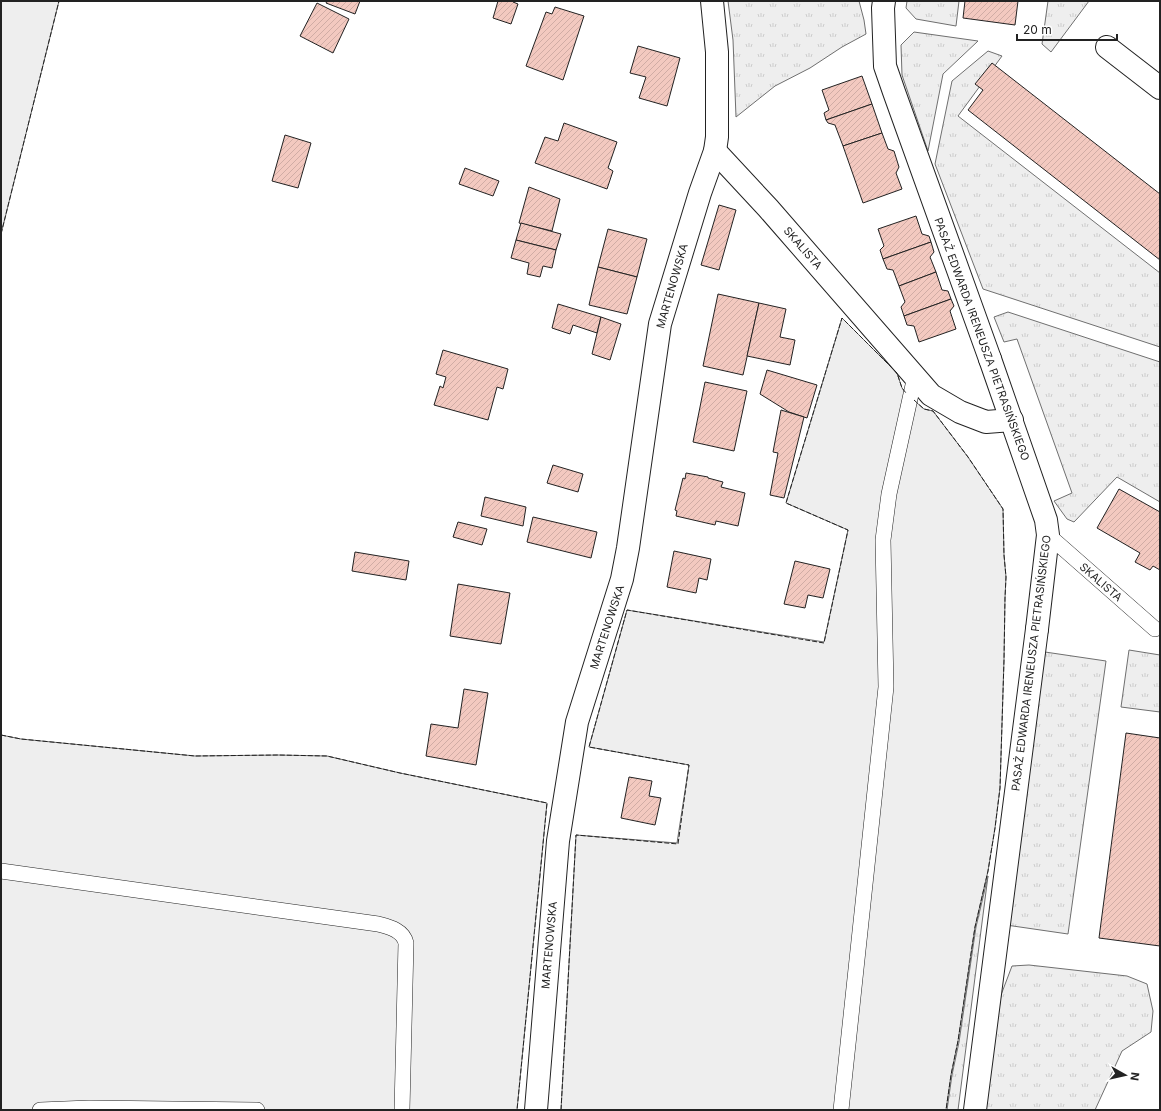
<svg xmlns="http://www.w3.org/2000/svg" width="1161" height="1111" viewBox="0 0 1161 1111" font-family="Inter,sans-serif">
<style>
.grass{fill:url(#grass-tufts);stroke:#6f6f6f}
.green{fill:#eee;stroke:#6f6f6f}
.building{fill:url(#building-hatch);stroke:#222}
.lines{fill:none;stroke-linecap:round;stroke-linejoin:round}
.service-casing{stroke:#222;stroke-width:16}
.pedestrian-casing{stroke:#222;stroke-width:24}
.minor-casing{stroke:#222;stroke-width:24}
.service{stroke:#fff;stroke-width:15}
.pedestrian{stroke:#fff;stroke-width:22}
.minor{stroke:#fff;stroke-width:22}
.fence{stroke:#222;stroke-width:1;stroke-dasharray:5 2;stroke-linecap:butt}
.labels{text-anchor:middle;stroke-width:3;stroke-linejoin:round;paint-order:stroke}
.street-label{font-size:11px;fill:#222;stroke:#fff}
</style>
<defs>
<pattern id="grass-tufts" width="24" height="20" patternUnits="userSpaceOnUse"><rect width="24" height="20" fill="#eee"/><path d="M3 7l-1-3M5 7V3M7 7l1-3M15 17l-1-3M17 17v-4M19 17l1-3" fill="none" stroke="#ccc"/></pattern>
<pattern id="building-hatch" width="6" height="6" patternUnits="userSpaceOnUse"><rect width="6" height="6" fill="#f3c9c0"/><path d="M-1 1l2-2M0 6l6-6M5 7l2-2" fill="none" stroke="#d0aca5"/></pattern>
</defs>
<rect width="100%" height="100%" fill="#fff"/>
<g class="grass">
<path d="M 728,1 L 859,1 L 864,20 L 866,34 L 842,47 L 810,68 L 775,86 L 736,117 L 733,40 Z"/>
<path d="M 907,1 L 959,1 L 956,26 L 916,19 L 906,8 Z"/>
<path d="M 1048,1 L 1089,1 L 1051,52 L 1042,44 Z"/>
<path d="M 914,32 L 978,41 L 943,74 L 928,151 L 902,75 L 901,45 Z"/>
<path d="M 988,51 L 1002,56 L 958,116 L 1160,273 L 1160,347 L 983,289 L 935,164 L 952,81 Z"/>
<path d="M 1008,312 L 1160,362 L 1160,502 L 1117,477 L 1074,522 L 1067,519 L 1054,501 L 1072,493 L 1017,339 L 1004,342 L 994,317 Z"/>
<path d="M 1129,650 L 1160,655 L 1160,712 L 1121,707 Z"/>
<path d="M 1045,652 L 1106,661 L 1068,934 L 1006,925 Z"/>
<path d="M 988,876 L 958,1110 L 947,1110 L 952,1075 L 959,1042 L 976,927 Z"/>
<path d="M 1029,965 L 1127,976 L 1147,984 L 1153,1011 L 1151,1032 L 1122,1051 L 1095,1110 L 985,1110 L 1001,995 L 1012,966 Z"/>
</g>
<g class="green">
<path d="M 1,1 L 59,1 L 1,234 Z"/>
<path d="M 842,318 L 897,373 L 902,388 L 910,397 L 924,409 L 933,411 L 968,457 L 1003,509 L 1004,555 L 1006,577 L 1005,598 L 1004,660 L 1000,788 L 995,828 L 988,871 L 975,927 L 958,1041 L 951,1075 L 946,1110 L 561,1110 L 576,835 L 677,843 L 689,765 L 589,747 L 627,610 L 824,642 L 848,530 L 786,503 Z"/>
<path d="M 1,735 L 21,739 L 195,756 L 278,755 L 327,756 L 400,773 L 547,803 L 517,1110 L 1,1110 Z"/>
</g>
<g class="building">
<path d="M 327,1 L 360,1 L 355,14 L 326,3 Z"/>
<path d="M 498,1 L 513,1 L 513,2 L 518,4 L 511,24 L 493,18 Z"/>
<path d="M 965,1 L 1018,1 L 1015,25 L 963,18 Z"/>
<path d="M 317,3 L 349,19 L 333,53 L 300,36 Z"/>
<path d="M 555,7 L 584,16 L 563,80 L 526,66 L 546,12 L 552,14 Z"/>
<path d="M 638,46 L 680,58 L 667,106 L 639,98 L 646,77 L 630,73 Z"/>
<path d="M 992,63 L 1160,194 L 1160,260 L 968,110 L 983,90 L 975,84 Z"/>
<path d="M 862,76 L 872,104 L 826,120 L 824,113 L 829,110 L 822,90 Z"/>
<path d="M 872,104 L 882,133 L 843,146 L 835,125 L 828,123 L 826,120 Z"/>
<path d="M 564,123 L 617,142 L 608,168 L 613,171 L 607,189 L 535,163 L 545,137 L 558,141 Z"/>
<path d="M 882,133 L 888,149 L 894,151 L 899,167 L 896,173 L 902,189 L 863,203 L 843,146 Z"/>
<path d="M 285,135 L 311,143 L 298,188 L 272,181 Z"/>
<path d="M 465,168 L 499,181 L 493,196 L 459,184 Z"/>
<path d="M 529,187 L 560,199 L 552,231 L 519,223 Z"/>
<path d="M 719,205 L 736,210 L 719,270 L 701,265 Z"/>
<path d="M 916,216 L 922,234 L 929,236 L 931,242 L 883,259 L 880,250 L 884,246 L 878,229 Z"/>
<path d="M 521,223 L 561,234 L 556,250 L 516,240 Z"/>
<path d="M 608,229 L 647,239 L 637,277 L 598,267 Z"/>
<path d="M 516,240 L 556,250 L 552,268 L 543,266 L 540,277 L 527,274 L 529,263 L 511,258 Z"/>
<path d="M 931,242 L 934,252 L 930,257 L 936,272 L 899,286 L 893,270 L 887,269 L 883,259 Z"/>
<path d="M 598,267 L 637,277 L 627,314 L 589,305 Z"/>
<path d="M 936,272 L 942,290 L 948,291 L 951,299 L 904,316 L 901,307 L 905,302 L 899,286 Z"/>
<path d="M 718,294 L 759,303 L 743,375 L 703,366 Z"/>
<path d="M 951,299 L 954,306 L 950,311 L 956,329 L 919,342 L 914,326 L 907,325 L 904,316 Z"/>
<path d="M 759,303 L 786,309 L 780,337 L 795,340 L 790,365 L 747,356 Z"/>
<path d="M 558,304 L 601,317 L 597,333 L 573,325 L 570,334 L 552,328 Z"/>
<path d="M 601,317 L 621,324 L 610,360 L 592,354 Z"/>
<path d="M 443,350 L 508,369 L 503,389 L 497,387 L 488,420 L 434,405 L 440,386 L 443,388 L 446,377 L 436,374 Z"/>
<path d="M 767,370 L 817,385 L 807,418 L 789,412 L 760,394 Z"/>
<path d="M 705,382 L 747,391 L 734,451 L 693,442 Z"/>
<path d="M 781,410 L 804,417 L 784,498 L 770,495 L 778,453 L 773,452 Z"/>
<path d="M 553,465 L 583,474 L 578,492 L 547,483 Z"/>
<path d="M 686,473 L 708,477 L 708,478 L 723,482 L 721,487 L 745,493 L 738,526 L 716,521 L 715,525 L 676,516 L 677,511 L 675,510 L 683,478 L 685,479 Z"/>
<path d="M 1119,489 L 1160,512 L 1160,570 L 1153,566 L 1150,570 L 1135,562 L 1140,553 L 1097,528 Z"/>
<path d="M 485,497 L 526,507 L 523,526 L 481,516 Z"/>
<path d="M 533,517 L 597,532 L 591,558 L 527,542 Z"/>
<path d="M 458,522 L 487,529 L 482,545 L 453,537 Z"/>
<path d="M 674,551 L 711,559 L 707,580 L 699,578 L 696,593 L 667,587 Z"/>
<path d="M 355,552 L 409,561 L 406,580 L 352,571 Z"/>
<path d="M 795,561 L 830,569 L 823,598 L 808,595 L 805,608 L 784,604 Z"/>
<path d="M 458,584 L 510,593 L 501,644 L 450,636 Z"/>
<path d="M 464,689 L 488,693 L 476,765 L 426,756 L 431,724 L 458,728 Z"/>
<path d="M 1126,733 L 1160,738 L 1160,946 L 1099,938 Z"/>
<path d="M 629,777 L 652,781 L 649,796 L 661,798 L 655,825 L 621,818 Z"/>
</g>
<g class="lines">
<defs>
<g id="service">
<path d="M 1048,535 L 1155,629"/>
<path d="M 1,871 L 378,924 C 389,927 403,930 406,943 L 402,1110"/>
<path d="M 40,1110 L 89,1108 L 257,1110"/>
<path d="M 841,1110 L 886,687 L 883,540 L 889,494 L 915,376"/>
</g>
<g id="pedestrian">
<path d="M 884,1 L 883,8 L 885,66 L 894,92 L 990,359"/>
<path d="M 975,1110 L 1037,629"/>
</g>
<g id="minor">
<path d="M 1107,47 L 1160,88"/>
<path d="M 715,151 L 768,208 L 931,395 L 960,412 L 986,422 L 1012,420"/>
<path d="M 990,359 L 1046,520 L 1048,535 L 1037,629"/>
<path d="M 536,1110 L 558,841 L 577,722 L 622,579 L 628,548 L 660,324 L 700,193 L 715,151 L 717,137 L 717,52 L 712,1"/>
</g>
</defs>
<use href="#service" class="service-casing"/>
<use href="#pedestrian" class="pedestrian-casing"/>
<use href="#minor" class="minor-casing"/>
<use href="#service" class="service"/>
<use href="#pedestrian" class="pedestrian"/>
<use href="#minor" class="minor"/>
<g class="fence">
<path d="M 1,234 L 59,1"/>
<path d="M 914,400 L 924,409 L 933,411 L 968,457 L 1003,509 L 1004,555 L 1006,577 L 1005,598 L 1004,660 L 1000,788 L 995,828 L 988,871 L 975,927 L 958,1041 L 951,1075 L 946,1110"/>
<path d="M 1,735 L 21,739 L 195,756 L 278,755 L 327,756 L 400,773 L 547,803 L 517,1110"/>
<path d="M 561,1110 L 576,835 L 678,844 L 689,765 L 589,747 L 627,610 L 824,643 L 848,530 L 786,503 L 842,318 L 897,373 L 902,388 L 906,393"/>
</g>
</g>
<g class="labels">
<g class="street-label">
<text transform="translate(803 248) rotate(49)" y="4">SKALISTA</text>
<text transform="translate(672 286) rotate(-74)" y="4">MARTENOWSKA</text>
<text transform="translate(982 339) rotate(70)" y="4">PASAŻ EDWARDA IRENEUSZA PIETRASIŃSKIEGO</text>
<text transform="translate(1101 582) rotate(41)" y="4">SKALISTA</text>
<text transform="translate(607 627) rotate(-72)" y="4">MARTENOWSKA</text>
<text transform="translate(1031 663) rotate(-83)" y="4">PASAŻ EDWARDA IRENEUSZA PIETRASIŃSKIEGO</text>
<text transform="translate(549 945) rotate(-85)" y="4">MARTENOWSKA</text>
</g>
</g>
<rect width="1161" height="1111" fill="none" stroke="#222222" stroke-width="4"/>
<g transform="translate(1125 1075) rotate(98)" stroke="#ffffff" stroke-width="3" paint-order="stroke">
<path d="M0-3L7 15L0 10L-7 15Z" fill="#222222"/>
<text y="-6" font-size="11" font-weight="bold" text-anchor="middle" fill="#222222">N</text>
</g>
<path d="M1017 34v6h100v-6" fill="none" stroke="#222222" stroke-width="2"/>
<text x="1023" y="34" font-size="12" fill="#222222" stroke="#ffffff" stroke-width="3" paint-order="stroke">20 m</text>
</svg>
